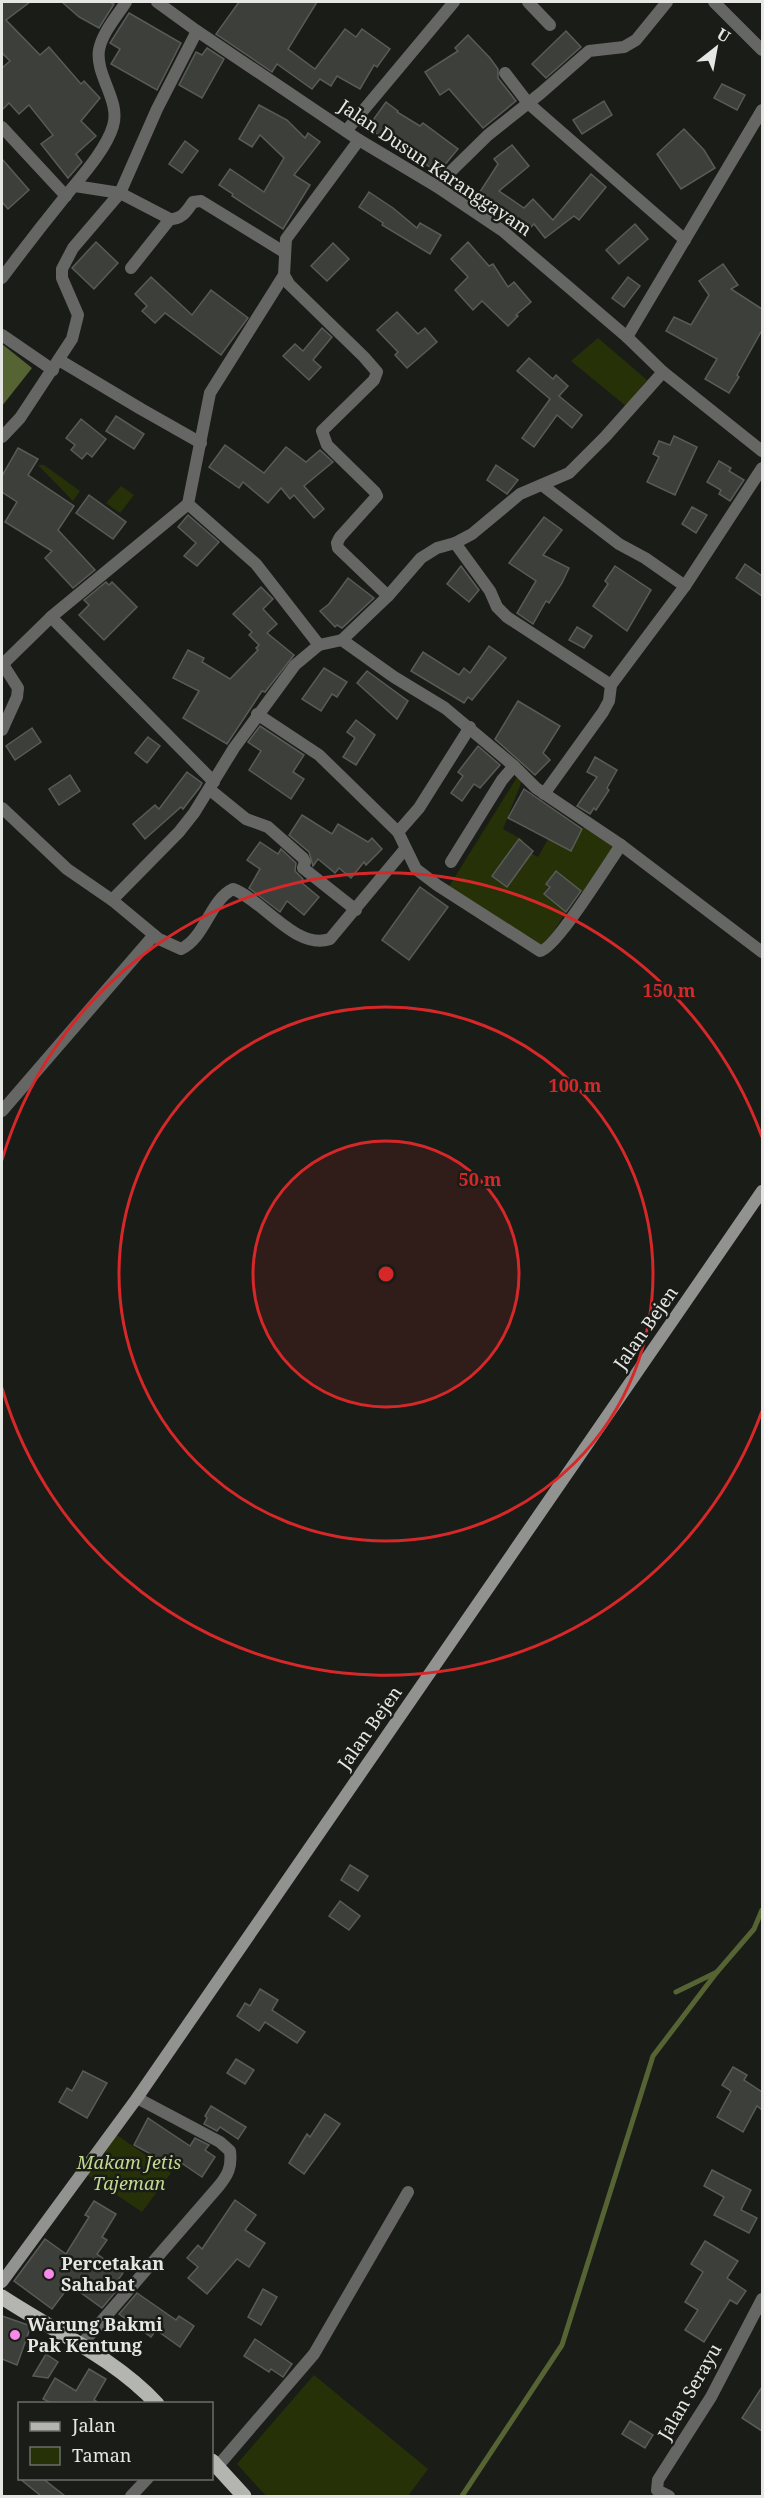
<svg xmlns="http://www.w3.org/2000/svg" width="764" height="2498" viewBox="0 0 764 2498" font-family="'Noto Serif',serif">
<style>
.green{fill:#273108}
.water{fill:#566434}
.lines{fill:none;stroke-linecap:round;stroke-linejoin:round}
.stream{stroke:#566434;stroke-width:5}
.building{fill:#3d3f3b;stroke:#595b56;stroke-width:1.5}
.street{stroke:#666765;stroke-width:12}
.secondary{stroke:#929390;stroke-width:12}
.primary{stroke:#b4b5b1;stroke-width:15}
.ring{fill:none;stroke:#d62828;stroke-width:3}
.poi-dot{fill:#f888ea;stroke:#1a1c18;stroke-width:2}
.labels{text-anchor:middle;stroke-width:5;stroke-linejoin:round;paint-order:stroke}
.street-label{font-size:18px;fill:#e6e7e4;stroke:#1a1c18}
.park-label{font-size:18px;font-style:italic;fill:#c2d98e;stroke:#1a1c18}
.poi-label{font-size:18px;font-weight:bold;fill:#e6e7e4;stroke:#1a1c18;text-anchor:start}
.centre{fill:#d62828;stroke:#1a1c18;stroke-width:3}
.ring-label{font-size:18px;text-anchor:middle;font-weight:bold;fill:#d62828;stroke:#1a1c18;stroke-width:5;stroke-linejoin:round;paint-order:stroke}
</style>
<rect width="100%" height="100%" fill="#1a1c18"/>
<g class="green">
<path d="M 598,338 L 647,380 L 626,406 L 571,361 Z"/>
<path d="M 38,465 L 44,465 L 80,491 L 73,501 Z"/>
<path d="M 121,486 L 134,495 L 120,513 L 106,503 Z"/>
<path d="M 519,774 L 523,778 L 503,829 L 523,840 L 519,847 L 538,857 L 548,839 L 571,851 L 586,822 L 614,847 L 583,892 L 557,871 L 546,883 L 550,887 L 544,894 L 566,912 L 543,948 L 448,888 Z"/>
<path d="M 117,2135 L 171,2173 L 142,2212 L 87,2175 Z"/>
<path d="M 314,2375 L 428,2469 L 408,2496 L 266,2496 L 237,2464 Z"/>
</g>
<path class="water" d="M 2,344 L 32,368 L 2,406 Z"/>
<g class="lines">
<g class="stream">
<path d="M 676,1992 L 717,1972 L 754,1929 L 762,1910"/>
<path d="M 462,2496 L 562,2345 L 653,2056 L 717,1972"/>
</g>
</g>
<g class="building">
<path d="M 2,2 L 30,2 L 6,20 L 40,55 L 49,47 L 81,84 L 84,81 L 100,98 L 81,121 L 96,136 L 76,154 L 82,162 L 68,178 L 41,144 L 53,135 L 29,105 L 19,114 L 9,103 L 2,110 L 2,68 L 10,61 L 2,53 Z"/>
<path d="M 62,2 L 109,2 L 114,4 L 99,28 L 79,17 Z"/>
<path d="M 239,2 L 317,2 L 288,49 L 315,69 L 345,29 L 356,37 L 362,29 L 390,49 L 377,67 L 374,65 L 360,89 L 337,76 L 331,86 L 320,79 L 312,89 L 277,64 L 272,72 L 216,34 Z"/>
<path d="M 129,13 L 181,43 L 157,90 L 111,64 L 120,49 L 110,43 Z"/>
<path d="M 566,31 L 581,47 L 546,78 L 532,64 Z"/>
<path d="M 468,35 L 490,58 L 498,69 L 498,78 L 516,101 L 483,128 L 449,89 L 440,95 L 425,72 L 458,51 L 455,48 Z"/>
<path d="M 207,48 L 224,59 L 202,98 L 179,85 L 196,52 L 202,55 Z"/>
<path d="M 722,84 L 745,95 L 737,110 L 714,98 Z"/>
<path d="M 604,101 L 612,115 L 582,134 L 573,120 Z"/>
<path d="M 386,102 L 398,111 L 397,112 L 420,126 L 423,123 L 458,149 L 438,173 L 421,161 L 418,164 L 368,127 Z"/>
<path d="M 259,105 L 287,120 L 305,138 L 308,133 L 320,142 L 294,175 L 310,185 L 283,229 L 232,196 L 233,194 L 219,185 L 230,169 L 264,192 L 284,158 L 260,135 L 252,147 L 239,139 Z"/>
<path d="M 684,129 L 704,150 L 715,168 L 681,189 L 657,154 Z"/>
<path d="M 185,141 L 198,151 L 182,173 L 169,164 Z"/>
<path d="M 512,145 L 529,166 L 499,191 L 524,208 L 533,199 L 553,220 L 591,174 L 606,187 L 579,220 L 574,216 L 545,238 L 534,224 L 524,234 L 502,211 L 487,201 L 480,206 L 474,201 L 498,164 L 494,159 Z"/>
<path d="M 2,159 L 29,190 L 8,209 L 2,202 Z"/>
<path d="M 369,192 L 393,208 L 417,228 L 420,223 L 441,235 L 430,254 L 382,225 L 383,223 L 359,207 Z"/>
<path d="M 635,224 L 648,239 L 619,264 L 606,250 Z"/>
<path d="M 96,242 L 118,263 L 94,289 L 72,268 Z"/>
<path d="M 468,242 L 489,266 L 493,264 L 508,287 L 514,282 L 531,302 L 516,315 L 518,316 L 508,326 L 482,301 L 473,310 L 455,290 L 468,277 L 451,259 Z"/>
<path d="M 333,243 L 349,259 L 327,281 L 311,266 Z"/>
<path d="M 723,264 L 738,285 L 731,289 L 762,309 L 762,330 L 737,375 L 739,377 L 729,393 L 705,379 L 717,359 L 666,331 L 674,317 L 691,325 L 709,295 L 699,281 Z"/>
<path d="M 151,277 L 192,315 L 211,290 L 248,318 L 221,355 L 165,313 L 155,323 L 142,311 L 147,306 L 135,294 Z"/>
<path d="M 628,277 L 640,286 L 624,307 L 612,298 Z"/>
<path d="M 397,312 L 418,334 L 425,328 L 437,342 L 407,368 L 395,355 L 398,352 L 377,330 Z"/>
<path d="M 322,328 L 332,337 L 313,360 L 321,367 L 309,380 L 283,356 L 295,344 L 303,351 Z"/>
<path d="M 529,358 L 553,379 L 556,375 L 568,386 L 559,396 L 582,415 L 572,428 L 557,415 L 534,447 L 522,438 L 550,399 L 517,371 Z"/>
<path d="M 116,416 L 144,434 L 134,449 L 106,431 Z"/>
<path d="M 81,419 L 106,439 L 92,457 L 87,453 L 82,459 L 71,450 L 75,445 L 66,438 Z"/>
<path d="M 674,436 L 697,447 L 675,495 L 647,482 L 659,457 L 653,454 L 659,441 L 670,445 Z"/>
<path d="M 225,445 L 264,473 L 286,447 L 306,462 L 320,450 L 333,462 L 304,486 L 324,509 L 314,518 L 294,495 L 290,499 L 281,488 L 268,503 L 243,482 L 239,488 L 209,467 Z"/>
<path d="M 18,448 L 38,459 L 28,475 L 74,506 L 58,530 L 95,570 L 73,588 L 45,558 L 52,551 L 5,522 L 17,502 L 2,492 L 2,476 Z"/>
<path d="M 719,461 L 731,468 L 729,471 L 744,480 L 730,501 L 719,494 L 721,490 L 707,482 Z"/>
<path d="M 496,465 L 518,480 L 507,494 L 487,480 Z"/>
<path d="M 89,495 L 126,522 L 113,539 L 76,513 Z"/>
<path d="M 692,507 L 707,515 L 696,533 L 682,524 Z"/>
<path d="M 188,515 L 219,542 L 197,566 L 184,556 L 196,543 L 178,527 Z"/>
<path d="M 544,517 L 562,530 L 543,555 L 569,568 L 562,583 L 549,603 L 546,601 L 533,624 L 517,613 L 536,581 L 509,563 Z"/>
<path d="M 745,564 L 762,576 L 762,596 L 736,578 Z"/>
<path d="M 461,566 L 479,590 L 469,602 L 447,584 Z"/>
<path d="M 615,566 L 651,590 L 627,631 L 593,606 L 608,584 L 605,581 Z"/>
<path d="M 348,578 L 374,598 L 342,628 L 337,625 L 335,627 L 320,611 L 329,604 Z"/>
<path d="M 106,582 L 109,585 L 112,582 L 137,607 L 104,640 L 79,615 L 89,605 L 84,600 Z"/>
<path d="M 261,587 L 273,599 L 263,609 L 277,624 L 267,633 L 294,655 L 265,692 L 262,691 L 227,744 L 183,718 L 199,691 L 173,678 L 188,650 L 204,658 L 202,662 L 230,679 L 258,650 L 256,648 L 259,645 L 249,635 L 252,632 L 233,614 Z"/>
<path d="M 577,627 L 592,636 L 584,648 L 569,640 Z"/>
<path d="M 489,646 L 506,658 L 472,700 L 468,697 L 464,703 L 411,671 L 423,652 L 459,675 L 464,668 L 470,673 Z"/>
<path d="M 324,668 L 347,682 L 337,697 L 332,694 L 321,711 L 302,699 Z"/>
<path d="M 367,671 L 408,701 L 397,719 L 357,683 Z"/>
<path d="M 518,701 L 560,726 L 543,753 L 550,760 L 535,775 L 495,739 Z"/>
<path d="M 356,720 L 375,735 L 356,765 L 343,757 L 355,738 L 347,732 Z"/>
<path d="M 260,726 L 304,755 L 293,772 L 304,779 L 291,799 L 249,770 L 261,751 L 248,742 Z"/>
<path d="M 32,728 L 41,742 L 15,760 L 6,746 Z"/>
<path d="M 148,737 L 160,746 L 147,763 L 135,753 Z"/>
<path d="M 478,746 L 500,765 L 480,788 L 474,784 L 462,801 L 451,793 L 463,776 L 458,772 Z"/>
<path d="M 595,757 L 617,770 L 607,788 L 609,790 L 596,810 L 594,808 L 590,814 L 577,806 L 597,777 L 587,772 Z"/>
<path d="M 187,772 L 202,783 L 200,787 L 183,809 L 181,807 L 145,839 L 133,824 L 155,805 L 159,809 Z"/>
<path d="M 70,775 L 80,791 L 59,805 L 49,789 Z"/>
<path d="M 524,789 L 582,829 L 571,851 L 508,818 Z"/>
<path d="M 302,815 L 332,834 L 338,824 L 368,842 L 372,838 L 382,849 L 366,865 L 364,862 L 351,878 L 339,868 L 335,873 L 318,859 L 313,866 L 309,852 L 289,835 Z"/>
<path d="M 519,839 L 533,851 L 507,887 L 492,876 Z"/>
<path d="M 260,842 L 278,854 L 281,849 L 296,863 L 295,871 L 303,879 L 301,882 L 319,897 L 304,915 L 287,901 L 280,912 L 249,888 L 260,869 L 247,860 Z"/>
<path d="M 556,871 L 581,891 L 566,912 L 544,894 L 550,887 L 546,884 Z"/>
<path d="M 420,887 L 448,907 L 409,960 L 382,940 Z"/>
<path d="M 350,1865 L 368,1876 L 358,1891 L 341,1880 Z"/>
<path d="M 340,1901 L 360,1916 L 349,1930 L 329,1916 Z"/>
<path d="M 260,1989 L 278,2000 L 272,2010 L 305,2032 L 297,2043 L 265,2022 L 259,2031 L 237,2016 L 245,2003 L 250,2006 Z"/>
<path d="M 236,2059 L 254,2070 L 245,2084 L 227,2073 Z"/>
<path d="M 733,2067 L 747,2075 L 744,2080 L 762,2092 L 762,2110 L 757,2106 L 743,2132 L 717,2117 L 731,2091 L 722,2085 Z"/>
<path d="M 83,2071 L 107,2083 L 87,2118 L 59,2102 L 67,2088 L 72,2091 Z"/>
<path d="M 211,2106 L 246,2127 L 238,2139 L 220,2127 L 217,2131 L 204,2124 L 207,2118 L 205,2116 Z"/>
<path d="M 325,2114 L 340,2124 L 304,2174 L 289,2163 L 307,2134 L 310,2137 Z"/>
<path d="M 148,2118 L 190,2146 L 195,2138 L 209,2145 L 205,2150 L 215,2157 L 202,2177 L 177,2160 L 172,2169 L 157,2160 L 158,2158 L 134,2145 Z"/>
<path d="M 712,2170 L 751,2190 L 741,2210 L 757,2218 L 749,2233 L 714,2215 L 724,2197 L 704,2186 Z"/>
<path d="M 235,2200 L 256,2215 L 245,2230 L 265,2243 L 249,2267 L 237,2259 L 207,2294 L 188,2278 L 198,2267 L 187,2258 L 198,2245 L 202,2249 Z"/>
<path d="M 94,2201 L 116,2214 L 102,2237 L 107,2240 L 97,2254 L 123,2273 L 118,2280 L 123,2283 L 102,2308 L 70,2285 L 52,2309 L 14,2281 L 45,2239 L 66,2254 L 89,2217 L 85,2215 Z"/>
<path d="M 705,2241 L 738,2261 L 727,2278 L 746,2291 L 737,2304 L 730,2300 L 704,2342 L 685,2330 L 698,2310 L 685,2302 L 703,2272 L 691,2264 Z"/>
<path d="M 263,2289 L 277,2297 L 261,2325 L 248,2317 Z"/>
<path d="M 137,2293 L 176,2320 L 179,2316 L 194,2326 L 180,2347 L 156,2330 L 151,2337 L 119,2314 Z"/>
<path d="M 2,2316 L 31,2326 L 17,2365 L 2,2359 Z"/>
<path d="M 255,2339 L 292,2364 L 283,2377 L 271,2369 L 269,2372 L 244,2356 Z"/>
<path d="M 46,2354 L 58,2362 L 48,2378 L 33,2376 Z"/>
<path d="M 89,2369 L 106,2379 L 94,2400 L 99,2403 L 51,2403 L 43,2399 L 55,2378 L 76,2391 Z"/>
<path d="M 762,2387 L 762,2431 L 742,2418 Z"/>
<path d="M 630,2421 L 653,2435 L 645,2448 L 622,2434 Z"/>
<path d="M 19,2478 L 42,2478 L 65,2496 L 41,2496 Z"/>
</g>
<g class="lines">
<g class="street">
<path d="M 157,2 L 197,31 L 359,140 L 436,186 L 503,231 L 627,337 L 663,372 L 762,451"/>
<path d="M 528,2 L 550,25"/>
<path d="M 714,2 L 762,50"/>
<path d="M 505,73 L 528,103 L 685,240"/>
<path d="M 2,127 L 66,196"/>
<path d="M 346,131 L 454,2"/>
<path d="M 359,140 L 286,239 L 284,275 L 289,284 L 364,357 L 377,372 L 374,380 L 322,431 L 327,445 L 375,492 L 377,496 L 340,537 L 337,543 L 338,548 L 388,596"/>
<path d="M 75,186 L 120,193 L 170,219 C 182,219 186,212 193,202 L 201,201 L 284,252"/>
<path d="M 436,186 L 488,135 L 541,93 L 589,51 L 624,47 L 636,40 L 667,2"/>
<path d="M 131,268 L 170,219"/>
<path d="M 284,275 L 210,393 L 188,504 L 256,564 L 319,645"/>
<path d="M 2,278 C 22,251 43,224 64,198 C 80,178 106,150 113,126 C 121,101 95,75 99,50 C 102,33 117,16 126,2"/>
<path d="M 2,335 L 53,370"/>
<path d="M 627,337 L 762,110"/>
<path d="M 59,360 L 141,409 L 201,443"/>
<path d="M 663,372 L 605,437 L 569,473 L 520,494 L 472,534 L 455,543 L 437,548 L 421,558 L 388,596 L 342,640 L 394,677 L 445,708 L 514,766 L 536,788 L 621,845 L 762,952"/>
<path d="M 2,437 L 20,418 L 72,339 L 78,315 L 62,278 L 62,269 L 73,248 L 120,193 L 157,109 L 197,31"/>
<path d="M 542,485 L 619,544 L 645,558 L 685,586"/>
<path d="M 455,543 L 490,591 L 497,607 L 507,617 L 611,685"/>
<path d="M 51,617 L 214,782"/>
<path d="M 2,663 L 18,688 L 17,697 L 2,730"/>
<path d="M 3,664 L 51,617 L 188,504"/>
<path d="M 257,714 L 319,755 L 398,832 L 419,808 L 470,727"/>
<path d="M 209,789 L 246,819 L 268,827 L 303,858 L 305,862 L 303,868 L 356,910"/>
<path d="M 544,794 L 603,712 L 609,701 L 611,685 L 685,586 L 762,468"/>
<path d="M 2,808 L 67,869 L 112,900 L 159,939 L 181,949 C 205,938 210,900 233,889 C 263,900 296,951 330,939 L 405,849"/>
<path d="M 398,832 L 416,869 L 437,885 L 540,951 C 555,950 609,862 621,845"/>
<path d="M 451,862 L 502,780 L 514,766"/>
<path d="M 112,900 L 179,832 L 194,813 L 234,748 L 295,665 L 319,645 L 342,640"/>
<path d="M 2,1111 L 154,935"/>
<path d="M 80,2346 L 218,2187 C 228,2175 232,2167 230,2151 L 220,2142 L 137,2098"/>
<path d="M 217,2467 L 314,2354 L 408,2192"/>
<path d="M 131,2496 L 148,2478"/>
<path d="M 669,2496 L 657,2490 L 658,2480 L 711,2397 L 762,2299"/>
</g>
<path class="secondary" d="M 2,2282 L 137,2098 L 762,1191"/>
<g class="primary">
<path d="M 2,2297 C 52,2330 116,2359 157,2404"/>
<path d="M 212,2461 L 244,2496"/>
</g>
</g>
<circle cx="386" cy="1274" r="133" fill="#d62828" fill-opacity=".12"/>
<g class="ring">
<circle cx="386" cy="1274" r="133"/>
<circle cx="386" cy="1274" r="267"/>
<path d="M762 1411A400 400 0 0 1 2 1388M2 1160A400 400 0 0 1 762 1137"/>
</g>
<g class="poi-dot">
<circle cx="49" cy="2274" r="6"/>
<circle cx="15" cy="2335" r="6"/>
</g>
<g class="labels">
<g class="street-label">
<text transform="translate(435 168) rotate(34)" y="6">Jalan Dusun Karanggayam</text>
<text transform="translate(646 1328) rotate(-55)" y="6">Jalan Bejen</text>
<text transform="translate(370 1728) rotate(-55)" y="6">Jalan Bejen</text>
<text transform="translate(690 2392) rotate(-60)" y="6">Jalan Serayu</text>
</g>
<g class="park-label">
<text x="129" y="2169">Makam Jetis<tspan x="129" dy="21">Tajeman</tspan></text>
</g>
<g class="poi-label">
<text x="61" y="2270">Percetakan<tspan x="61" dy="21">Sahabat</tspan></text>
<text x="27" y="2331">Warung Bakmi<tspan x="27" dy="21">Pak Kentung</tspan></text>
</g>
</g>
<circle cx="386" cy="1274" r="9" class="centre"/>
<g class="ring-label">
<text x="669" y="997">150 m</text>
<text x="575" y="1092">100 m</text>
<text x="480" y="1186">50 m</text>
</g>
<rect width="764" height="2498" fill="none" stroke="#e6e7e4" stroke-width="6"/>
<rect x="18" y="2402" width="195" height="78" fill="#1a1c18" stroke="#6c6d6a" stroke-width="1.5"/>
<rect x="30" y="2422" width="30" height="9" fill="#b4b5b1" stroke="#6c6d6a" stroke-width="1.5"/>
<text x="72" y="2432" font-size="18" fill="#e6e7e4">Jalan</text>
<rect x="30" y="2447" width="30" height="18" fill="#273108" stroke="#6c6d6a" stroke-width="1.5"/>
<text x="72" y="2462" font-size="18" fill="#e6e7e4">Taman</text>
<g transform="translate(716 48) rotate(31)" stroke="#1a1c18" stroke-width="4.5" paint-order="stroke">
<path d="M0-4.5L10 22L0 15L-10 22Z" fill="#e6e7e4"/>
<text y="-9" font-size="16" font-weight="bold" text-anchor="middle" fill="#e6e7e4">U</text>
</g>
</svg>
